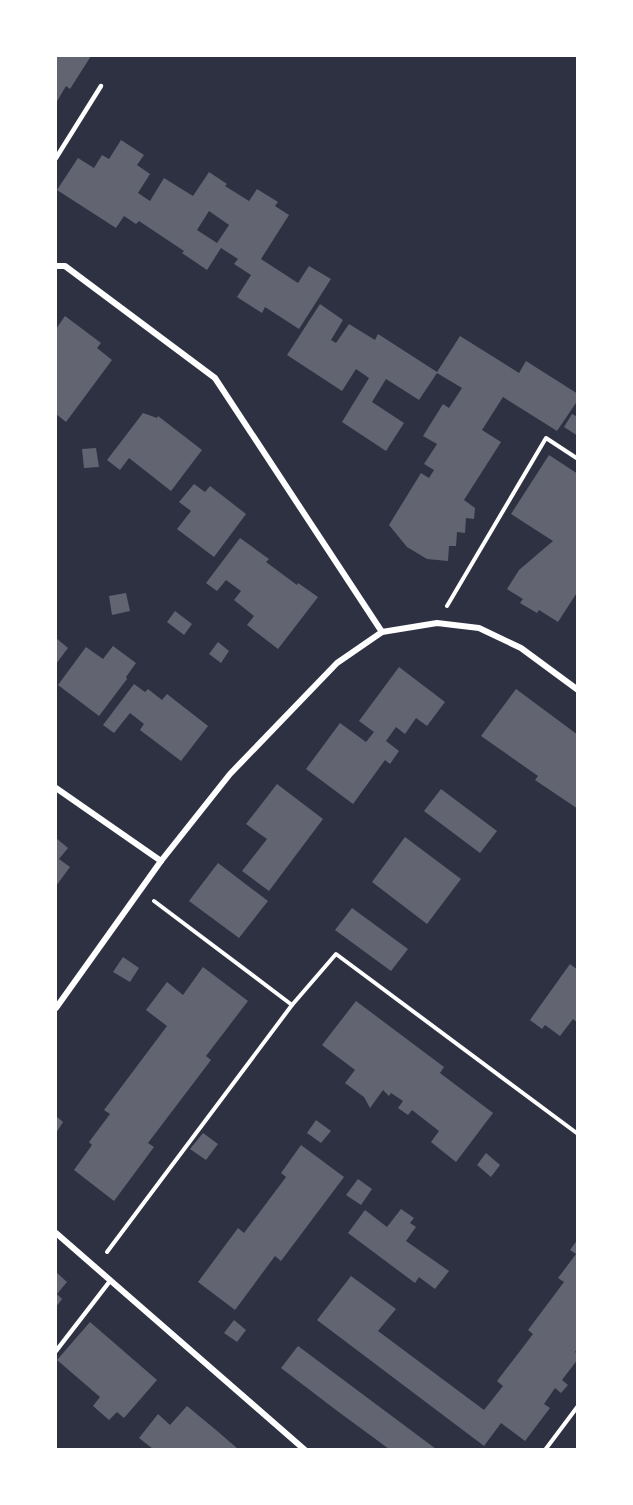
<svg xmlns="http://www.w3.org/2000/svg" width="633" height="1505" viewBox="0 0 633 1505" font-family="'IBM Plex Sans',sans-serif">
<style>
.building{fill:#626471;fill-rule:evenodd}
.lines{fill:none;stroke-linecap:round;stroke-linejoin:round}
.path{stroke:#fff;stroke-width:4}
.service{stroke:#fff;stroke-width:4.5}
.minor{stroke:#fff;stroke-width:6}
</style>
<rect width="100%" height="100%" fill="#2d3142"/>
<g class="building">
<path d="M 56,56 L 91,56 L 70,89 L 66,86 L 56,103 Z"/>
<path d="M 121,140 L 144,155 L 137,165 L 150,174 L 138,193 L 150,201 L 164,178 L 193,196 L 209,172 L 227,184 L 225,186 L 249,201 L 257,189 L 278,202 L 275,206 L 289,215 L 261,259 L 298,283 L 309,266 L 331,279 L 299,329 L 265,307 L 262,313 L 237,297 L 251,275 L 234,264 L 238,259 L 221,248 L 207,270 L 182,253 L 184,251 L 139,221 L 136,224 L 124,216 L 116,228 L 57,190 L 78,158 L 94,168 L 102,155 L 109,159 ZM 209,211 L 229,225 L 217,243 L 197,230 Z"/>
<path d="M 320,304 L 343,320 L 331,340 L 336,343 L 349,324 L 375,340 L 378,334 L 437,372 L 460,336 L 519,373 L 526,361 L 578,394 L 578,400 L 557,431 L 503,397 L 482,430 L 501,442 L 464,500 L 475,508 L 474,519 L 466,518 L 465,533 L 457,532 L 456,546 L 449,546 L 448,561 L 427,559 L 407,547 L 389,525 L 421,473 L 429,478 L 434,470 L 424,464 L 437,444 L 423,436 L 443,404 L 449,408 L 462,388 L 437,373 L 419,400 L 386,379 L 372,402 L 404,423 L 386,451 L 342,422 L 369,378 L 356,369 L 342,391 L 287,355 Z"/>
<path d="M 65,316 L 101,343 L 97,348 L 112,360 L 66,422 L 56,414 L 56,329 Z"/>
<path d="M 143,413 L 157,418 L 158,416 L 202,450 L 171,491 L 129,458 L 120,470 L 107,460 Z"/>
<path d="M 572,414 L 578,417 L 578,436 L 564,427 Z"/>
<path d="M 96,448 L 99,467 L 84,468 L 82,449 Z"/>
<path d="M 549,455 L 578,474 L 578,591 L 558,622 L 539,610 L 537,613 L 520,603 L 523,599 L 507,589 L 519,570 L 553,541 L 511,514 Z"/>
<path d="M 194,484 L 205,492 L 210,486 L 246,514 L 214,557 L 177,529 L 191,511 L 179,502 Z"/>
<path d="M 240,538 L 269,559 L 266,562 L 297,585 L 298,583 L 318,597 L 278,649 L 247,625 L 254,616 L 234,600 L 241,591 L 226,580 L 217,591 L 206,583 Z"/>
<path d="M 126,593 L 130,611 L 112,615 L 109,596 Z"/>
<path d="M 175,611 L 192,624 L 184,635 L 167,622 Z"/>
<path d="M 56,638 L 68,648 L 56,664 Z"/>
<path d="M 218,642 L 229,651 L 221,663 L 209,654 Z"/>
<path d="M 113,646 L 136,663 L 126,677 L 127,679 L 99,716 L 58,685 L 86,647 L 103,659 Z"/>
<path d="M 399,667 L 445,702 L 427,726 L 416,718 L 405,734 L 396,727 L 386,741 L 399,751 L 390,764 L 385,760 L 353,804 L 306,769 L 340,723 L 366,742 L 374,732 L 359,721 Z"/>
<path d="M 134,684 L 145,692 L 148,689 L 162,700 L 167,694 L 208,726 L 181,761 L 140,730 L 144,724 L 130,713 L 114,733 L 103,725 Z"/>
<path d="M 516,689 L 578,735 L 578,809 L 535,780 L 538,776 L 481,736 Z"/>
<path d="M 277,784 L 323,819 L 269,891 L 242,871 L 267,839 L 246,824 Z"/>
<path d="M 441,789 L 497,831 L 480,853 L 424,811 Z"/>
<path d="M 405,837 L 461,879 L 427,924 L 372,882 Z"/>
<path d="M 56,838 L 68,848 L 59,859 L 70,867 L 56,886 Z"/>
<path d="M 218,863 L 268,901 L 239,938 L 189,901 Z"/>
<path d="M 352,908 L 408,949 L 391,971 L 335,930 Z"/>
<path d="M 123,957 L 139,968 L 130,982 L 113,972 Z"/>
<path d="M 570,964 L 578,970 L 578,1023 L 573,1019 L 560,1036 L 545,1025 L 542,1029 L 530,1020 Z"/>
<path d="M 203,967 L 248,1001 L 206,1056 L 211,1060 L 148,1143 L 154,1147 L 114,1201 L 74,1170 L 92,1145 L 89,1142 L 110,1114 L 104,1110 L 167,1026 L 146,1010 L 167,982 L 183,995 Z"/>
<path d="M 356,1001 L 444,1067 L 440,1073 L 493,1113 L 456,1162 L 431,1142 L 439,1131 L 412,1110 L 408,1115 L 398,1108 L 403,1101 L 391,1093 L 389,1096 L 383,1090 L 370,1108 L 364,1097 L 345,1083 L 355,1070 L 322,1045 Z"/>
<path d="M 56,1116 L 63,1122 L 56,1133 Z"/>
<path d="M 316,1120 L 331,1131 L 321,1143 L 307,1133 Z"/>
<path d="M 203,1133 L 218,1144 L 206,1160 L 190,1149 Z"/>
<path d="M 301,1145 L 344,1177 L 281,1261 L 275,1256 L 235,1310 L 198,1282 L 238,1228 L 244,1233 L 286,1177 L 281,1173 Z"/>
<path d="M 486,1153 L 500,1165 L 491,1177 L 477,1165 Z"/>
<path d="M 358,1179 L 372,1189 L 361,1205 L 346,1195 Z"/>
<path d="M 401,1209 L 414,1218 L 410,1223 L 416,1227 L 406,1241 L 449,1271 L 435,1289 L 419,1277 L 415,1283 L 348,1233 L 365,1210 L 387,1227 Z"/>
<path d="M 578,1239 L 578,1348 L 575,1352 L 578,1354 L 578,1359 L 562,1380 L 568,1385 L 561,1393 L 555,1388 L 544,1404 L 550,1408 L 525,1441 L 501,1423 L 484,1446 L 317,1320 L 351,1276 L 396,1309 L 378,1331 L 484,1410 L 503,1386 L 497,1381 L 533,1334 L 528,1330 L 564,1282 L 558,1278 L 576,1254 L 570,1250 Z"/>
<path d="M 56,1272 L 67,1282 L 57,1294 L 62,1299 L 56,1307 Z"/>
<path d="M 234,1320 L 246,1330 L 237,1342 L 224,1333 Z"/>
<path d="M 90,1322 L 157,1380 L 124,1418 L 117,1412 L 109,1420 L 93,1406 L 100,1397 L 57,1360 Z"/>
<path d="M 298,1346 L 365,1396 L 436,1449 L 389,1449 L 336,1410 L 281,1368 Z"/>
<path d="M 187,1406 L 216,1430 L 238,1449 L 153,1449 L 139,1438 L 158,1414 L 170,1425 Z"/>
</g>
<g class="lines">
<g class="path">
<path d="M 447,606 L 546,438 L 578,459"/>
<path d="M 292,1005 L 336,954 L 578,1134"/>
<path d="M 107,1252 L 292,1005 L 154,901"/>
<path d="M 545,1450 L 578,1406"/>
</g>
<g class="service">
<path d="M 56,158 L 101,86"/>
<path d="M 56,1351 L 110,1281"/>
</g>
<g class="minor">
<path d="M 56,266 L 65,266 L 215,378 L 382,632"/>
<path d="M 56,788 L 161,861"/>
<path d="M 56,1008 L 161,861 L 230,774 L 337,663 L 382,632 L 437,623 L 479,628 L 521,648 L 578,690"/>
<path d="M 56,1233 L 305,1450"/>
</g>
</g>
<rect width="633" height="1505" fill="none" stroke="#ffffff" stroke-width="114"/>
</svg>
